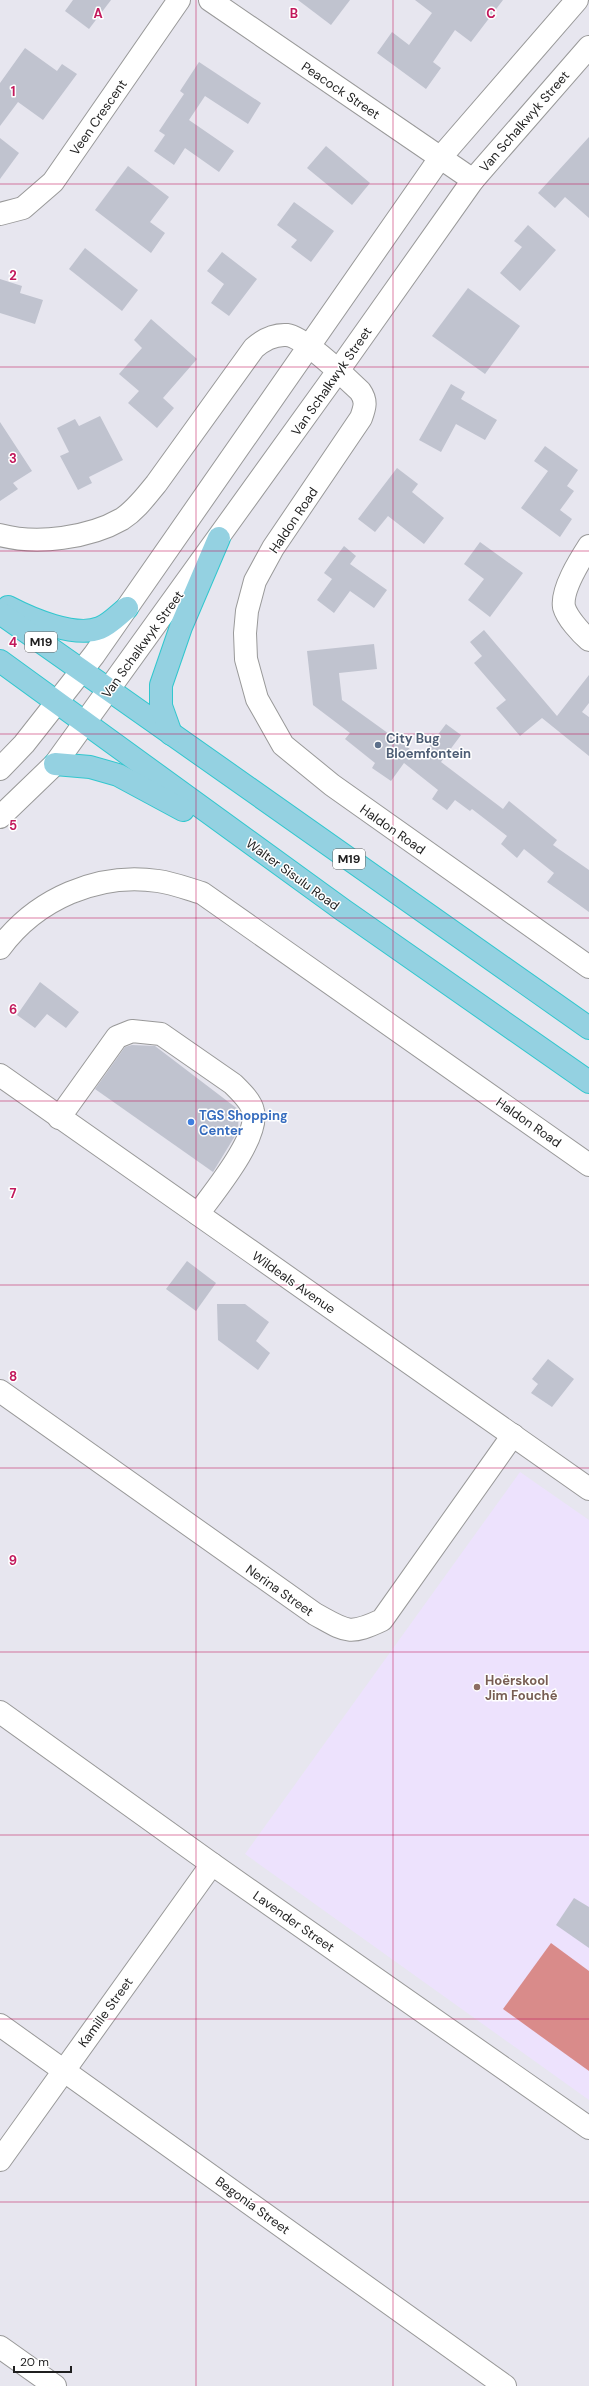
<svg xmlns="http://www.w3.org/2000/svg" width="589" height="2386" viewBox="0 0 589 2386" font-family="'DM Sans',sans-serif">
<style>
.education{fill:#ede2fd}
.pitch{fill:#d98b8a}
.building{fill:#c0c3cf}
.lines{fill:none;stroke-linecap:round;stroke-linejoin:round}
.minor-casing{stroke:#999;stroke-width:24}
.highway-casing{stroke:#32c7ce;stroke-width:24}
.minor{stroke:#fff;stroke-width:22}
.highway{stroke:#94d1e1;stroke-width:22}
.grid{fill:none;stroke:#c2185b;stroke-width:1;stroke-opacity:0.55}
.service-dot{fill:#5c6f8a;stroke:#fff;stroke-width:1.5}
.shop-dot{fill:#3f7fe0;stroke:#fff;stroke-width:1.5}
.education-dot{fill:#8d6e63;stroke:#fff;stroke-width:1.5}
.labels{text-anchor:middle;stroke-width:3;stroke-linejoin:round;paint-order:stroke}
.shield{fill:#fff;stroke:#626262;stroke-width:1}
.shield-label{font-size:12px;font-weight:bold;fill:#1f1f1f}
.street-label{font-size:13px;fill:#1f1f1f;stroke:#fff}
.service-label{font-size:13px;font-weight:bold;fill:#4e5e75;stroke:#fff;text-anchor:start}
.shop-label{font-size:13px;font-weight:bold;fill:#366cbe;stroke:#fff;text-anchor:start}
.education-label{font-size:13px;font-weight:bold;fill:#785e54;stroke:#fff;text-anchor:start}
.grid-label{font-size:13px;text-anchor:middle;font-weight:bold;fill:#c2185b;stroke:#fff;stroke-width:3;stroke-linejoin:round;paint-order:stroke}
</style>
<rect width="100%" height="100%" fill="#e7e6ef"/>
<path class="education" d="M 520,1472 L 589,1520 L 589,2100 L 245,1854 Z"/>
<path class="pitch" d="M 551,1943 L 589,1971 L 589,2071 L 503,2009 Z"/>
<g class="building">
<path d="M 73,0 L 111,0 L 89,29 L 65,11 Z"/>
<path d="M 298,0 L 350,0 L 331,25 Z"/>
<path d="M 415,0 L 503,0 L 471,42 L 455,30 L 433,62 L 441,68 L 426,89 L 377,53 L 392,32 L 409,45 L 432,13 Z"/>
<path d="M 25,48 L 57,71 L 62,64 L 77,74 L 43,120 L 18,102 L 0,126 L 0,83 Z"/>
<path d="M 199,62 L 261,103 L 248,124 L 205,96 L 189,120 L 234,151 L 219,172 L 185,148 L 174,165 L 154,151 L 165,135 L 159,131 L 184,94 L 180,91 Z"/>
<path d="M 589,137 L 589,218 L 565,197 L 555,208 L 538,193 Z"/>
<path d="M 0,138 L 19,153 L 0,179 Z"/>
<path d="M 326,146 L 370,183 L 352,205 L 307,168 Z"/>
<path d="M 128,166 L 169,197 L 150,222 L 165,233 L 151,253 L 95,210 Z"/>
<path d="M 294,202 L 334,231 L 311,262 L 291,247 L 297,240 L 277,225 Z"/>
<path d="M 528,225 L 556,250 L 520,291 L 500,273 L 522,247 L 514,241 Z"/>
<path d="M 85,248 L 138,290 L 122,311 L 69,269 Z"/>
<path d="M 222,252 L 257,279 L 229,316 L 211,303 L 224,284 L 207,271 Z"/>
<path d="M 0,279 L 22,286 L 20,293 L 43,300 L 35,324 L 0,313 Z"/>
<path d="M 468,288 L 520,326 L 485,374 L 432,336 Z"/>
<path d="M 151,319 L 197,359 L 163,398 L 174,408 L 157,428 L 128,403 L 139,391 L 119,374 L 142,348 L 134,340 Z"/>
<path d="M 451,384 L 465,392 L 461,399 L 497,420 L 485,440 L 456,424 L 441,452 L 419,440 Z"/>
<path d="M 100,416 L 123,460 L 89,477 L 92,483 L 78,490 L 60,456 L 69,452 L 57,428 L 75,419 L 79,426 Z"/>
<path d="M 0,422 L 32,471 L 13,483 L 18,489 L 0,501 Z"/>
<path d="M 545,446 L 578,470 L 567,486 L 574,491 L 560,510 L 572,519 L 560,537 L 521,508 L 548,471 L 534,461 Z"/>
<path d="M 397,468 L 418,484 L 412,492 L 444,518 L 424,544 L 388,516 L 375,532 L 358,519 Z"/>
<path d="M 480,542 L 523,573 L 490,617 L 468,600 L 484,579 L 464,564 Z"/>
<path d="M 344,546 L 356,556 L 350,564 L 387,590 L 374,608 L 350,591 L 334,613 L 317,600 L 332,579 L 324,573 Z"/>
<path d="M 484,630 L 557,716 L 589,675 L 589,703 L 582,712 L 589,717 L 589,756 L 542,718 L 520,736 L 496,708 L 506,700 L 474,663 L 482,656 L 470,642 Z"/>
<path d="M 374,644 L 377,669 L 339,673 L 342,700 L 421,757 L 446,724 L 461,735 L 441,762 L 503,809 L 509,801 L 557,840 L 553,845 L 589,870 L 589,912 L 547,882 L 554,873 L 524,849 L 517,858 L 501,844 L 507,836 L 472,809 L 470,811 L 455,800 L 447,810 L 432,799 L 438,790 L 404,763 L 391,781 L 372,768 L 375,763 L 345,739 L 350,733 L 313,705 L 307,651 Z"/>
<path d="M 40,982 L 79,1012 L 66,1028 L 47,1014 L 35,1028 L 17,1015 Z"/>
<path d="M 132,1045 L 155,1046 L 239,1110 L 238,1131 L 213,1172 L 95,1089 L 125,1047 Z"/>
<path d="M 187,1261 L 216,1283 L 196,1311 L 166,1289 Z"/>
<path d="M 217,1304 L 245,1304 L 269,1322 L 256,1341 L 270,1353 L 258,1370 L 218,1340 Z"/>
<path d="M 548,1359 L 574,1379 L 552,1407 L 531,1393 L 538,1384 L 532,1379 Z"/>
<path d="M 574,1898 L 589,1907 L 589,1948 L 556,1925 Z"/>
</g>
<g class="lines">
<defs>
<g id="minor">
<path d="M 210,0 L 473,180"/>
<path d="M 0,214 L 23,208 L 53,182 L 179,0"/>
<path d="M 0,535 C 37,545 89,538 122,519 C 136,510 146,496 156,484 L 254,348 C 263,340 274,334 287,335 C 304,337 346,378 360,391 C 367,401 365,407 361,418 L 273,548 L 255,581 L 247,611 L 245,633 L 246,659 L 257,699 L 283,745 L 332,785 L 589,967"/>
<path d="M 589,546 C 580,560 561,590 564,607 C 567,618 581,633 589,640"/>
<path d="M 0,769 L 24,744 L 94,655 L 440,158 L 577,0"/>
<path d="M 0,817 L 55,764 L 338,371 L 473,180 L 589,47"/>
<path d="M 0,948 C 36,899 98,872 158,881 C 173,883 188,889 202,893 L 589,1165"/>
<path d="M 0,1075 L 589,1489"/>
<path d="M 59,1118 L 117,1037 L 132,1031 L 161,1034 L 233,1084 C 240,1091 251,1101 253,1111 C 260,1137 213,1193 198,1214"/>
<path d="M 0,1391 L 315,1614 C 346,1631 348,1636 382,1620 L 513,1435"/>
<path d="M 0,1712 L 212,1864 L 589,2128"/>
<path d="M 0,2025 L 505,2386"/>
<path d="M 0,2160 L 212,1864"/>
<path d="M 0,2347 L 55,2386"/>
</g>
<g id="highway">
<path d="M 8,607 C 31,619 75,638 100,628 C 110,624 119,614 127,608"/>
<path d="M 0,613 L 589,1028"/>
<path d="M 0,661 L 343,910 L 589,1082"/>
<path d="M 171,734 L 161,706 L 161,685 L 181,627 L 219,538"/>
<path d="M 55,764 L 90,767 L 118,775 L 183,810"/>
</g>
</defs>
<use href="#minor" class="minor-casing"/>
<use href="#highway" class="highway-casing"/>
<use href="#minor" class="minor"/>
<use href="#highway" class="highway"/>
</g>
<path class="grid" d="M 196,0 L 196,2386M 393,0 L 393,2386M 0,184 L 589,184M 0,367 L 589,367M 0,551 L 589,551M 0,734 L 589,734M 0,918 L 589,918M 0,1101 L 589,1101M 0,1285 L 589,1285M 0,1468 L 589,1468M 0,1652 L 589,1652M 0,1835 L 589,1835M 0,2019 L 589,2019M 0,2202 L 589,2202"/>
<circle class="service-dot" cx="378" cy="745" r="4"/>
<circle class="shop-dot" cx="191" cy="1122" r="4"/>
<circle class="education-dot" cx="477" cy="1687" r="4"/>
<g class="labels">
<g class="shield">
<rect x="25" y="632" width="32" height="20" rx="3"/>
<rect x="333" y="849" width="32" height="20" rx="3"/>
</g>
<g class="shield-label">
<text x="41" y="646">M19</text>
<text x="349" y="863">M19</text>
</g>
<g class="street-label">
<text transform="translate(341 90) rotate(34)" y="5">Peacock Street</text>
<text transform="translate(98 117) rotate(-55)" y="5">Veen Crescent</text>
<text transform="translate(524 121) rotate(-49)" y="5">Van Schalkwyk Street</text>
<text transform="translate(331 381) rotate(-55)" y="5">Van Schalkwyk Street</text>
<text transform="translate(293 520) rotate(-56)" y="5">Haldon Road</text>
<text transform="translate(142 644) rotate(-54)" y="5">Van Schalkwyk Street</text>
<text transform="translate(393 829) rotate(35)" y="5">Haldon Road</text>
<text transform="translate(293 874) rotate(36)" y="5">Walter Sisulu Road</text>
<text transform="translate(529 1122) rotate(35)" y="5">Haldon Road</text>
<text transform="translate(294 1282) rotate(35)" y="5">Wildeals Avenue</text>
<text transform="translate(280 1590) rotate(35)" y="5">Nerina Street</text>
<text transform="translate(294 1921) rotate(35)" y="5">Lavender Street</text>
<text transform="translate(105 2012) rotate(-54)" y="5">Kamille Street</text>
<text transform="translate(253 2205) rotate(36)" y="5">Begonia Street</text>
</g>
<g class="service-label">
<text x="386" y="743">City Bug<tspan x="386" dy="15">Bloemfontein</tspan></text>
</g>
<g class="shop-label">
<text x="199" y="1120">TGS Shopping<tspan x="199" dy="15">Center</tspan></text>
</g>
<g class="education-label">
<text x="485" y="1685">Hoërskool<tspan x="485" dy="15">Jim Fouché</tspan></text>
</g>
</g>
<g class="grid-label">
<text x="98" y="18">A</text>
<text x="294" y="18">B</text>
<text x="491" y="18">C</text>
<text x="13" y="96">1</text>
<text x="13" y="280">2</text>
<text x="13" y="463">3</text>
<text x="13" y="647">4</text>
<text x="13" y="830">5</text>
<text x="13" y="1014">6</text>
<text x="13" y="1198">7</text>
<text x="13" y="1381">8</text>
<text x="13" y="1565">9</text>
</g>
<path d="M14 2366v6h57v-6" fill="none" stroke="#1f1f1f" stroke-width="2"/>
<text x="20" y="2366" font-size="12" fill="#1f1f1f" stroke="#ffffff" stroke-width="3" paint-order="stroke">20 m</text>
</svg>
